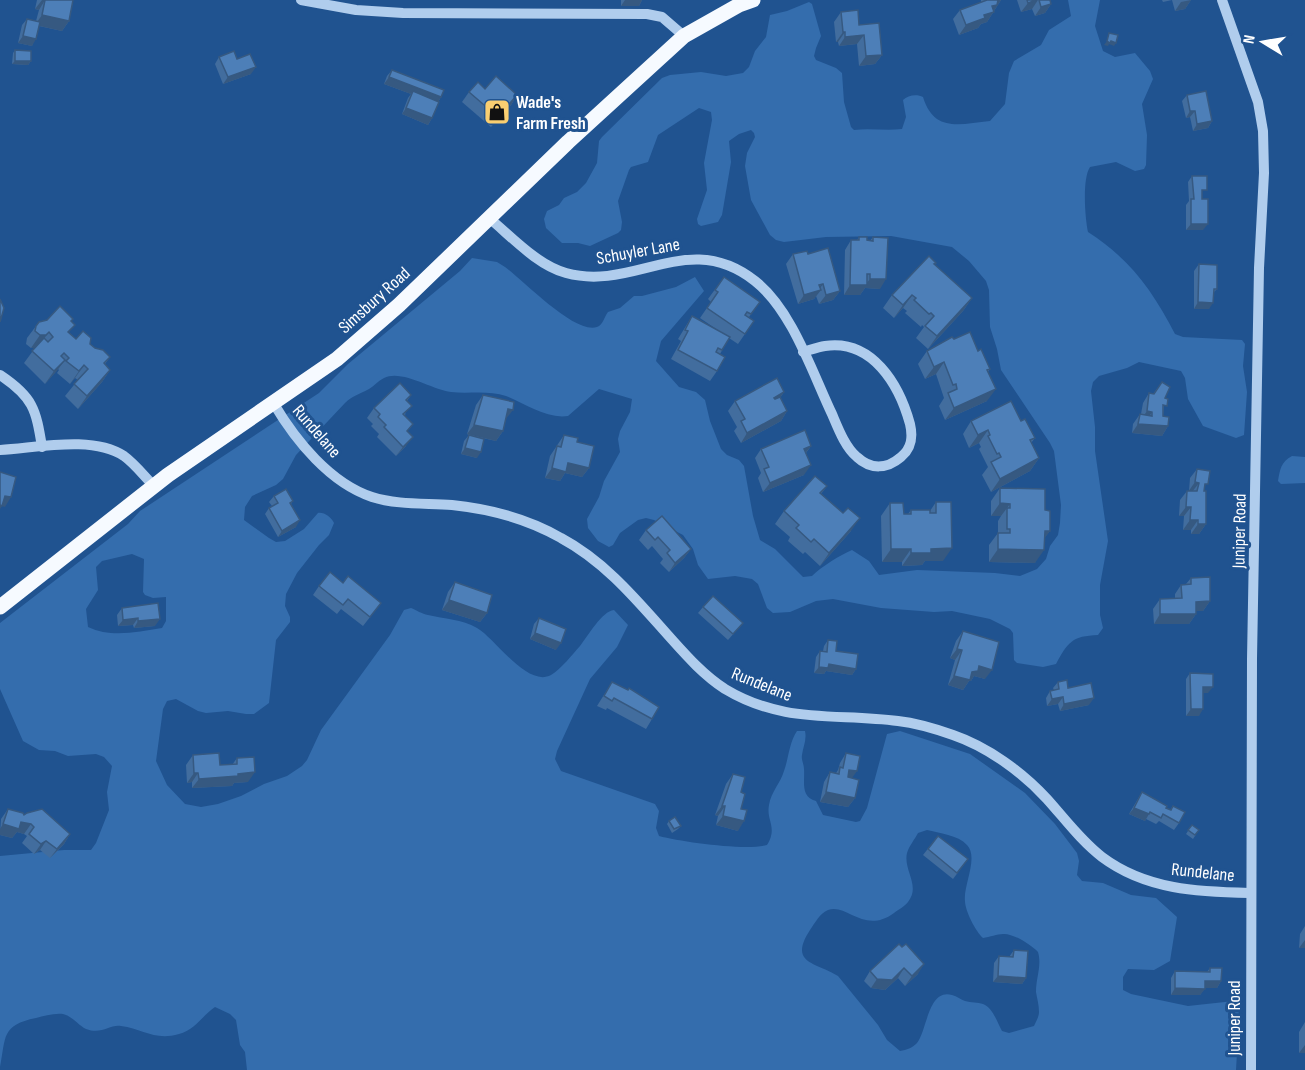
<svg xmlns="http://www.w3.org/2000/svg" width="1305" height="1070" viewBox="0 0 1305 1070" font-family="'Sofia Sans Condensed',sans-serif">
<style>
.green{fill:#346dad;fill-rule:evenodd}
.lines{fill:none;stroke-linecap:round;stroke-linejoin:round}
.minor{stroke:#b0cded;stroke-width:10}
.major{stroke:#f6faff;stroke-width:15}
.wall{fill:#426d9e}
.shaded-wall{fill:#365981}
.building{fill:#4d7fb8;stroke:#365981;stroke-width:1.5}
.labels{text-anchor:middle;stroke-width:6;stroke-linejoin:round;paint-order:stroke}
.poi-label{font-size:18px;font-weight:bold;fill:#fff;stroke:#205390;text-anchor:start}
.street-label{font-size:18px;fill:#fff;stroke:#205390}
</style>
<rect width="100%" height="100%" fill="#205390"/>
<g class="green">
<path d="M 1068,0 L 1100,0 L 1095,26 L 1103,51 L 1115,57 L 1135,53 L 1150,71 L 1153,79 L 1142,104 L 1147,135 L 1146,165 L 1144,169 L 1135,171 L 1116,162 L 1090,167 C 1082,179 1085,218 1088,232 C 1131,260 1152,290 1175,334 L 1183,337 L 1242,340 L 1245,344 L 1243,366 L 1247,392 L 1244,435 L 1236,438 L 1203,426 L 1188,399 L 1185,378 L 1181,371 L 1139,362 L 1127,368 L 1099,376 L 1093,382 L 1091,391 L 1095,427 L 1095,451 L 1108,541 L 1100,585 L 1100,615 L 1103,628 L 1098,635 C 1072,636 1068,642 1056,664 L 1043,667 L 1017,663 L 1014,660 L 1013,633 L 1010,629 L 990,619 L 952,611 L 934,612 L 881,608 L 833,599 L 816,601 L 790,612 L 773,613 L 767,608 L 758,584 L 752,579 L 735,576 L 708,579 L 698,565 L 693,549 L 683,535 L 654,520 L 646,518 L 638,520 L 620,533 L 613,545 L 609,547 L 598,541 L 588,528 L 587,519 L 599,497 L 604,481 L 620,452 L 618,439 L 620,431 L 630,412 L 632,399 L 599,389 L 568,416 C 546,419 526,404 506,396 C 489,390 469,394 451,392 C 432,390 402,369 384,378 C 378,381 374,386 369,389 C 360,394 352,396 345,403 L 296,455 L 283,479 L 276,485 L 252,496 L 245,507 L 244,520 L 269,538 L 276,542 L 285,541 L 304,529 L 318,513 C 324,512 331,517 334,523 L 329,535 L 319,545 L 297,573 L 286,594 L 285,606 L 290,617 L 290,622 L 276,640 L 269,703 L 254,714 L 246,714 L 228,711 L 206,713 L 198,711 L 176,699 L 167,701 L 163,709 L 156,761 L 167,785 L 185,804 L 201,807 L 218,804 L 241,796 L 264,784 L 287,776 L 302,766 L 307,760 L 321,730 L 390,635 L 404,610 L 411,608 C 416,610 422,614 428,615 C 444,619 462,619 477,628 C 495,638 527,688 551,675 C 561,669 572,655 580,646 C 588,636 602,611 614,610 L 628,625 L 617,647 L 590,679 L 557,751 L 555,759 L 561,771 L 655,804 L 659,811 L 656,828 L 659,836 C 682,842 746,851 767,845 C 778,827 766,821 769,805 C 771,792 781,782 784,771 C 789,757 789,743 797,731 L 805,731 C 807,740 803,747 802,755 C 801,760 804,764 804,769 C 805,781 800,797 816,801 L 823,815 L 856,822 L 860,821 L 867,808 L 887,734 L 900,731 L 970,754 L 1025,793 L 1055,824 L 1077,853 L 1079,861 L 1077,875 L 1082,881 L 1103,883 L 1131,895 L 1156,898 L 1177,917 L 1170,961 L 1154,970 L 1128,969 L 1123,977 L 1123,990 L 1131,994 L 1188,1006 L 1234,1001 L 1238,1004 L 1239,1018 L 1236,1070 L 247,1070 L 245,1052 L 240,1045 L 236,1020 L 230,1014 L 215,1007 C 202,1016 195,1030 179,1034 C 155,1041 143,1029 121,1026 C 110,1024 102,1035 86,1029 C 78,1025 72,1016 63,1014 C 54,1013 44,1016 36,1018 C 1,1025 6,1037 0,1067 L 0,856 L 64,850 L 91,850 L 96,843 L 109,810 L 107,792 L 112,766 L 104,757 L 96,754 L 68,756 L 55,751 L 39,750 L 23,741 L 0,689 L 0,623 L 128,524 L 140,511 L 319,393 L 348,364 L 460,271 L 472,258 L 497,262 L 505,267 C 522,279 575,335 597,327 C 603,325 604,317 608,312 L 620,308 L 634,296 L 642,296 L 676,287 L 695,277 L 704,291 L 661,341 L 656,361 L 679,387 L 696,392 L 705,400 L 710,421 L 721,449 L 727,455 L 739,460 L 744,466 L 753,516 L 760,540 L 775,549 L 803,577 L 812,576 C 821,567 840,555 852,550 L 869,561 L 879,575 L 917,570 L 995,573 L 1020,576 L 1037,569 L 1046,559 L 1050,546 L 1058,535 L 1060,523 L 1061,505 L 1054,451 L 1050,443 L 1001,370 L 997,349 L 990,327 L 989,290 L 986,281 L 969,261 L 952,247 L 891,236 L 826,237 L 784,242 L 776,240 L 770,235 L 751,200 L 745,166 L 747,153 L 755,137 L 754,133 L 751,130 L 739,134 L 729,141 L 731,162 L 722,215 L 718,222 L 701,226 L 698,224 L 697,219 L 707,190 L 704,163 L 712,120 L 711,112 L 699,108 L 658,135 L 648,162 L 631,167 L 629,170 L 618,201 L 622,222 L 621,230 L 618,233 L 590,246 L 578,243 L 562,243 L 546,228 L 544,219 L 547,211 L 559,205 L 564,198 L 577,192 L 586,183 L 597,163 L 599,141 L 602,137 L 662,78 L 670,75 L 701,72 L 726,76 L 743,73 L 749,67 L 755,51 L 766,37 L 770,15 L 787,11 L 809,2 L 812,4 L 821,36 L 816,48 L 814,56 L 816,60 L 836,68 L 842,73 L 844,102 L 851,127 L 854,130 C 870,128 886,131 902,129 L 906,117 L 903,100 C 908,95 917,94 923,97 C 934,133 960,124 990,121 L 1005,104 L 1009,73 L 1014,61 L 1041,45 L 1049,30 L 1071,16 ZM 132,554 L 144,559 L 143,592 L 145,595 L 153,598 L 166,597 L 166,621 L 162,628 C 137,632 111,638 88,627 L 86,609 L 98,590 L 96,567 L 102,561 ZM 927,830 C 939,833 958,835 967,845 C 979,857 963,886 965,901 C 965,911 976,932 983,938 C 990,937 997,934 1003,934 C 1013,933 1031,945 1038,952 C 1042,966 1036,977 1036,992 C 1037,998 1039,1005 1039,1012 C 1039,1017 1036,1021 1034,1026 L 1009,1033 L 1002,1031 C 997,1022 993,1008 983,1004 C 978,1002 971,1003 965,1001 C 961,1000 957,996 952,995 C 928,988 927,1031 917,1043 C 912,1048 907,1050 900,1051 L 887,1040 L 878,1025 L 838,976 C 816,962 788,964 810,930 C 815,923 820,913 828,910 C 847,903 864,935 894,913 C 898,910 905,906 908,902 C 921,886 903,870 907,853 C 909,846 915,839 918,833 Z"/>
<path d="M 1292,456 L 1305,457 L 1305,483 L 1281,484 L 1278,481 C 1280,469 1281,462 1292,456 Z"/>
</g>
<g class="lines">
<g class="minor">
<path d="M 301,0 L 356,10 L 403,13 L 647,14 L 662,17 L 684,36"/>
<path d="M 1222,0 L 1258,102 L 1263,131 L 1264,173 L 1259,268 L 1252,659 L 1251,1070"/>
<path d="M 489,218 C 512,237 537,265 566,273 C 635,292 688,228 755,281 C 792,310 812,372 832,414 C 838,428 845,447 857,457 C 871,470 887,469 901,457 C 912,448 913,437 910,424 C 899,384 872,339 825,346 C 818,347 810,350 803,352"/>
<path d="M 0,375 C 33,397 36,409 42,447"/>
<path d="M 274,404 C 296,441 330,483 372,497 C 397,505 426,503 452,505 C 490,509 528,519 561,538 C 604,561 635,598 667,634 C 685,654 702,674 725,689 C 783,724 835,713 898,721 C 916,723 936,729 953,735 C 988,747 1022,772 1047,799 C 1065,819 1081,841 1102,857 C 1146,890 1199,892 1250,893"/>
<path d="M 0,450 C 37,448 92,435 124,456 C 135,464 144,476 154,486"/>
</g>
<path class="major" d="M 0,607 L 168,475 L 337,359 L 399,305 L 568,142 L 684,36 L 739,5 L 753,0"/>
</g>
<g class="wall">
<path d="M 37,0 L 73,0 L 69,21 L 62,31 L 39,26 L 32,46 L 18,43 L 22,25 L 27,19 L 36,21 L 39,10 L 35,9 Z"/>
<path d="M 621,0 L 642,0 L 639,6 L 621,6 Z"/>
<path d="M 981,0 L 1001,0 L 987,22 L 981,24 L 978,28 L 959,35 L 953,19 L 960,10 L 981,2 Z"/>
<path d="M 1017,0 L 1050,0 L 1051,4 L 1045,13 L 1035,16 L 1032,9 L 1021,12 Z"/>
<path d="M 1162,0 L 1191,0 L 1185,9 L 1175,11 L 1172,0 L 1163,2 Z"/>
<path d="M 841,12 L 859,25 L 882,55 L 875,64 L 859,66 L 857,44 L 839,46 L 838,42 L 836,42 L 834,22 Z"/>
<path d="M 15,50 L 31,61 L 28,65 L 12,64 L 13,53 Z"/>
<path d="M 219,57 L 237,59 L 251,74 L 223,84 L 215,64 Z"/>
<path d="M 392,70 L 441,97 L 438,102 L 432,118 L 428,125 L 402,114 L 408,98 L 411,94 L 384,84 L 387,76 Z"/>
<path d="M 485,89 L 517,95 L 511,105 L 491,127 L 462,102 L 469,92 Z"/>
<path d="M 1187,95 L 1212,121 L 1208,128 L 1193,131 L 1190,117 L 1186,118 L 1182,101 Z"/>
<path d="M 1192,176 L 1202,197 L 1203,230 L 1186,230 L 1186,205 L 1189,201 L 1188,182 Z"/>
<path d="M 859,237 L 867,240 L 870,241 L 873,237 L 880,289 L 865,288 L 860,295 L 844,295 L 845,250 L 851,240 L 857,240 Z"/>
<path d="M 793,254 L 808,254 L 840,291 L 833,300 L 819,304 L 816,296 L 814,299 L 798,304 L 786,264 Z"/>
<path d="M 1199,264 L 1217,289 L 1213,293 L 1209,309 L 1194,309 L 1194,271 Z"/>
<path d="M 935,265 L 972,298 L 963,311 L 928,349 L 916,338 L 924,327 L 922,325 L 921,327 L 905,313 L 907,311 L 903,308 L 894,318 L 883,308 L 892,295 Z"/>
<path d="M 724,277 L 760,302 L 749,317 L 754,321 L 738,344 L 729,338 L 720,354 L 717,371 L 710,381 L 671,359 L 681,341 L 678,339 L 692,316 L 719,331 L 700,318 L 711,302 L 708,299 Z"/>
<path d="M 71,321 L 69,333 L 76,339 L 90,344 L 95,348 L 110,357 L 105,364 L 110,370 L 102,382 L 78,409 L 65,396 L 78,380 L 75,378 L 70,384 L 57,373 L 59,370 L 58,369 L 45,384 L 24,363 L 35,348 L 31,348 L 26,344 L 27,338 L 36,326 Z"/>
<path d="M 927,351 L 990,369 L 988,372 L 987,401 L 945,420 L 939,406 L 944,398 L 936,374 L 925,379 L 918,364 Z"/>
<path d="M 1162,382 L 1165,398 L 1163,416 L 1168,426 L 1162,436 L 1132,433 L 1133,424 L 1140,414 L 1141,414 L 1143,403 L 1149,393 L 1153,394 Z"/>
<path d="M 784,392 L 780,398 L 787,411 L 781,421 L 741,443 L 734,431 L 737,427 L 728,411 L 735,401 Z"/>
<path d="M 411,395 L 407,401 L 405,416 L 408,432 L 406,446 L 396,456 L 377,437 L 379,434 L 371,426 L 373,424 L 367,418 L 374,408 Z"/>
<path d="M 483,395 L 506,419 L 503,431 L 496,441 L 469,435 L 477,458 L 461,454 L 464,441 L 469,435 L 467,434 L 476,405 Z"/>
<path d="M 971,421 L 1021,421 L 1035,438 L 1031,443 L 1039,458 L 1030,471 L 991,492 L 982,475 L 988,467 L 979,449 L 981,447 L 979,443 L 969,448 L 963,434 Z"/>
<path d="M 564,435 L 577,442 L 589,468 L 582,477 L 565,473 L 560,481 L 545,478 L 550,456 Z"/>
<path d="M 811,446 L 806,453 L 804,475 L 763,492 L 758,478 L 761,473 L 755,458 L 761,449 Z"/>
<path d="M 1197,469 L 1204,490 L 1206,524 L 1199,534 L 1191,534 L 1191,530 L 1183,530 L 1184,516 L 1179,516 L 1180,500 L 1187,491 L 1189,491 L 1190,478 Z"/>
<path d="M 827,486 L 821,494 L 851,531 L 820,566 L 805,552 L 803,554 L 788,541 L 790,537 L 775,524 L 784,511 Z"/>
<path d="M 1000,488 L 1045,510 L 1050,531 L 1044,538 L 1035,563 L 989,562 L 989,545 L 998,533 L 998,521 L 1001,516 L 991,516 L 991,501 Z"/>
<path d="M 274,496 L 293,501 L 291,504 L 296,527 L 278,537 L 265,514 L 269,508 L 272,506 L 269,502 Z"/>
<path d="M 936,502 L 943,561 L 925,561 L 922,565 L 902,566 L 902,562 L 882,562 L 881,516 L 890,503 L 904,514 L 908,514 L 911,510 L 930,511 Z"/>
<path d="M 646,530 L 691,549 L 684,558 L 669,572 L 660,563 L 663,559 L 652,546 L 648,550 L 639,540 Z"/>
<path d="M 1191,578 L 1210,601 L 1203,611 L 1196,611 L 1196,614 L 1189,624 L 1154,624 L 1153,609 L 1160,599 L 1175,599 L 1175,594 L 1181,585 L 1186,584 Z"/>
<path d="M 455,582 L 487,613 L 480,622 L 442,610 L 448,592 Z"/>
<path d="M 319,586 L 374,612 L 363,626 L 341,609 L 337,614 L 313,595 Z"/>
<path d="M 703,607 L 743,623 L 728,640 L 698,613 Z"/>
<path d="M 122,608 L 155,626 L 134,628 L 133,625 L 118,626 L 117,615 Z"/>
<path d="M 539,618 L 556,650 L 530,639 L 534,624 Z"/>
<path d="M 963,631 L 985,679 L 974,676 L 971,681 L 969,681 L 963,690 L 948,685 L 955,660 L 950,658 L 956,641 Z"/>
<path d="M 828,640 L 836,651 L 856,669 L 852,675 L 826,671 L 824,674 L 814,673 L 816,657 L 820,651 L 823,651 L 824,646 Z"/>
<path d="M 1190,673 L 1208,693 L 1203,693 L 1199,716 L 1186,716 L 1186,679 Z"/>
<path d="M 612,682 L 627,690 L 652,719 L 646,729 L 607,708 L 606,710 L 597,706 Z"/>
<path d="M 1058,682 L 1068,688 L 1089,705 L 1060,711 L 1058,704 L 1047,706 L 1046,698 L 1050,691 L 1054,690 L 1053,688 Z"/>
<path d="M 846,753 L 855,798 L 848,807 L 820,802 L 824,782 L 830,772 L 836,773 L 838,770 L 840,763 Z"/>
<path d="M 193,755 L 220,765 L 232,765 L 237,758 L 248,782 L 234,783 L 232,786 L 192,788 L 192,782 L 187,783 L 186,765 Z"/>
<path d="M 733,774 L 741,792 L 741,809 L 738,831 L 716,825 L 718,816 L 715,815 L 726,784 Z"/>
<path d="M 1142,792 L 1170,810 L 1173,806 L 1179,823 L 1174,830 L 1159,821 L 1156,824 L 1146,819 L 1145,821 L 1129,814 Z"/>
<path d="M 8,809 L 24,815 L 70,834 L 64,844 L 50,858 L 40,850 L 34,854 L 22,843 L 27,836 L 24,834 L 17,832 L 12,838 L 0,835 L 1,819 Z"/>
<path d="M 669,821 L 681,826 L 678,829 L 672,833 L 667,824 Z"/>
<path d="M 1192,825 L 1199,830 L 1193,839 L 1186,834 Z"/>
<path d="M 938,836 L 968,859 L 953,879 L 923,855 Z"/>
<path d="M 1305,926 L 1305,948 L 1299,948 L 1300,934 Z"/>
<path d="M 899,944 L 918,974 L 905,986 L 898,978 L 885,990 L 871,988 L 864,981 L 870,971 Z"/>
<path d="M 1014,950 L 1026,978 L 1022,984 L 993,982 L 994,963 L 999,956 L 1009,957 Z"/>
<path d="M 1210,968 L 1221,981 L 1217,988 L 1205,988 L 1200,995 L 1171,995 L 1171,978 L 1175,971 L 1207,972 Z"/>
<path d="M 1305,1022 L 1305,1053 L 1299,1053 L 1299,1032 Z"/>
</g>
<g class="shaded-wall">
<path d="M 42,0 L 45,0 L 39,10 L 35,9 Z"/>
<path d="M 625,0 L 642,0 L 639,6 L 621,6 Z"/>
<path d="M 997,0 L 1001,0 L 987,22 L 981,24 L 978,28 L 959,35 L 966,25 Z"/>
<path d="M 1036,0 L 1038,0 L 1032,9 L 1021,12 L 1028,3 Z"/>
<path d="M 1191,0 L 1185,9 L 1175,11 L 1181,2 Z"/>
<path d="M 1051,4 L 1045,13 L 1035,16 L 1041,7 Z"/>
<path d="M 42,15 L 69,21 L 62,31 L 35,25 Z"/>
<path d="M 843,32 L 845,32 L 838,42 L 836,42 Z"/>
<path d="M 864,35 L 857,44 L 839,46 L 845,37 Z"/>
<path d="M 23,36 L 36,39 L 32,46 L 18,43 Z"/>
<path d="M 1107,41 L 1111,41 L 1116,43 L 1114,46 L 1109,44 L 1108,46 L 1104,45 Z"/>
<path d="M 882,55 L 875,64 L 859,66 L 866,56 Z"/>
<path d="M 15,61 L 31,61 L 28,65 L 12,64 Z"/>
<path d="M 256,67 L 251,74 L 223,84 L 228,77 Z"/>
<path d="M 389,77 L 441,97 L 437,104 L 413,91 L 411,94 L 384,84 Z"/>
<path d="M 517,95 L 511,105 L 491,127 L 498,117 Z"/>
<path d="M 406,108 L 432,118 L 428,125 L 402,114 Z"/>
<path d="M 1190,111 L 1195,111 L 1190,117 L 1186,118 Z"/>
<path d="M 1212,121 L 1208,128 L 1193,131 L 1197,124 Z"/>
<path d="M 1191,224 L 1208,224 L 1203,230 L 1186,230 Z"/>
<path d="M 870,279 L 886,279 L 880,289 L 865,288 L 860,295 L 844,295 L 850,285 L 865,285 Z"/>
<path d="M 823,284 L 818,291 L 821,290 L 814,299 L 798,304 L 804,295 Z"/>
<path d="M 840,291 L 833,300 L 819,304 L 826,295 Z"/>
<path d="M 912,295 L 903,308 L 894,318 L 903,305 Z"/>
<path d="M 972,298 L 963,311 L 928,349 L 937,336 Z"/>
<path d="M 1198,302 L 1213,303 L 1209,309 L 1194,309 Z"/>
<path d="M 49,332 L 37,348 L 31,348 L 40,335 Z"/>
<path d="M 65,360 L 56,372 L 45,384 L 54,371 Z"/>
<path d="M 944,362 L 936,374 L 925,379 L 934,367 Z"/>
<path d="M 84,365 L 75,378 L 70,384 L 79,371 Z"/>
<path d="M 110,370 L 102,382 L 78,409 L 87,396 Z"/>
<path d="M 996,389 L 987,401 L 945,420 L 954,408 Z"/>
<path d="M 784,392 L 778,401 L 774,398 Z"/>
<path d="M 508,409 L 513,410 L 506,419 Z"/>
<path d="M 787,411 L 781,421 L 741,443 L 747,433 Z"/>
<path d="M 1147,411 L 1152,412 L 1146,422 L 1140,421 Z"/>
<path d="M 1138,424 L 1168,426 L 1162,436 L 1132,433 Z"/>
<path d="M 474,425 L 503,431 L 496,441 L 467,434 Z"/>
<path d="M 988,430 L 979,443 L 969,448 L 978,435 Z"/>
<path d="M 413,437 L 406,446 L 396,456 L 403,447 Z"/>
<path d="M 811,446 L 804,455 L 804,449 Z"/>
<path d="M 465,448 L 481,452 L 477,458 L 461,454 Z"/>
<path d="M 1039,458 L 1030,471 L 991,492 L 1000,479 Z"/>
<path d="M 568,463 L 589,468 L 582,477 L 565,473 L 560,481 L 545,478 L 552,468 Z"/>
<path d="M 811,465 L 804,475 L 763,492 L 770,483 Z"/>
<path d="M 1195,482 L 1199,483 L 1192,492 L 1188,492 Z"/>
<path d="M 5,496 L 11,497 L 5,507 L 2,506 L 0,509 L 0,503 Z"/>
<path d="M 1000,503 L 1010,504 L 1001,516 L 991,516 Z"/>
<path d="M 1186,507 L 1191,507 L 1184,516 L 1179,516 Z"/>
<path d="M 860,518 L 851,531 L 820,566 L 829,553 Z"/>
<path d="M 300,520 L 296,527 L 278,537 L 282,531 Z"/>
<path d="M 1190,520 L 1198,520 L 1191,530 L 1183,530 Z"/>
<path d="M 1198,524 L 1206,524 L 1199,534 L 1191,534 Z"/>
<path d="M 1045,531 L 1050,531 L 1041,543 Z"/>
<path d="M 952,548 L 943,561 L 925,561 L 922,565 L 902,566 L 911,553 L 931,549 Z"/>
<path d="M 691,549 L 684,558 L 669,572 L 675,563 Z"/>
<path d="M 891,549 L 911,549 L 902,562 L 882,562 Z"/>
<path d="M 998,549 L 1044,550 L 1035,563 L 989,562 Z"/>
<path d="M 449,600 L 487,613 L 480,622 L 442,610 Z"/>
<path d="M 1210,601 L 1203,611 L 1189,611 L 1196,602 Z"/>
<path d="M 1160,614 L 1196,614 L 1189,624 L 1154,624 Z"/>
<path d="M 138,618 L 133,625 L 118,626 L 123,620 Z"/>
<path d="M 160,619 L 155,626 L 134,628 L 138,621 Z"/>
<path d="M 535,633 L 561,643 L 556,650 L 530,639 Z"/>
<path d="M 957,649 L 962,650 L 955,660 L 950,658 Z"/>
<path d="M 829,664 L 856,669 L 852,675 L 826,671 L 824,674 L 814,673 L 819,667 Z"/>
<path d="M 979,666 L 992,670 L 985,679 L 974,676 L 971,681 L 969,681 L 963,690 L 948,685 L 954,676 L 972,672 Z"/>
<path d="M 1203,687 L 1213,687 L 1208,693 L 1199,693 Z"/>
<path d="M 1063,697 L 1058,704 L 1047,706 L 1052,699 Z"/>
<path d="M 1094,698 L 1089,705 L 1060,711 L 1064,704 Z"/>
<path d="M 1191,709 L 1203,709 L 1199,716 L 1186,716 Z"/>
<path d="M 849,770 L 857,771 L 850,781 L 842,779 Z"/>
<path d="M 255,772 L 248,782 L 234,783 L 232,786 L 192,788 L 199,779 Z"/>
<path d="M 194,773 L 198,773 L 192,782 L 187,783 Z"/>
<path d="M 826,792 L 855,798 L 848,807 L 820,802 Z"/>
<path d="M 722,806 L 725,806 L 718,816 L 715,815 Z"/>
<path d="M 1134,808 L 1149,814 L 1145,821 L 1129,814 Z"/>
<path d="M 723,816 L 744,821 L 738,831 L 716,825 Z"/>
<path d="M 21,822 L 31,824 L 24,834 L 17,832 L 12,838 L 0,835 L 0,829 L 3,824 Z"/>
<path d="M 70,834 L 64,844 L 50,858 L 57,849 Z"/>
<path d="M 46,841 L 40,850 L 34,854 L 41,844 Z"/>
<path d="M 1305,940 L 1305,948 L 1299,948 Z"/>
<path d="M 924,964 L 918,974 L 905,986 L 912,976 Z"/>
<path d="M 904,968 L 898,978 L 885,990 L 871,988 L 877,979 Z"/>
<path d="M 998,976 L 1026,978 L 1022,984 L 993,982 Z"/>
<path d="M 1205,981 L 1221,981 L 1217,988 L 1201,988 Z"/>
<path d="M 1175,988 L 1205,989 L 1200,995 L 1171,995 Z"/>
<path d="M 1305,1045 L 1305,1053 L 1299,1053 Z"/>
</g>
<g class="building">
<path d="M 45,0 L 73,0 L 69,21 L 42,15 Z"/>
<path d="M 987,0 L 998,0 L 997,5 L 992,6 L 994,12 L 984,15 L 985,18 L 966,25 L 960,10 Z"/>
<path d="M 1027,0 L 1036,0 L 1028,3 Z"/>
<path d="M 1039,0 L 1050,0 L 1051,4 L 1041,7 Z"/>
<path d="M 858,10 L 859,25 L 879,23 L 882,55 L 866,56 L 864,35 L 845,37 L 845,32 L 843,32 L 841,12 Z"/>
<path d="M 27,19 L 40,22 L 36,39 L 23,36 Z"/>
<path d="M 1109,33 L 1118,35 L 1116,43 L 1111,41 L 1110,43 L 1107,41 Z"/>
<path d="M 15,50 L 31,51 L 31,61 L 15,61 Z"/>
<path d="M 234,51 L 237,59 L 250,54 L 256,67 L 228,77 L 219,57 Z"/>
<path d="M 392,70 L 444,90 L 441,97 L 389,77 Z"/>
<path d="M 496,76 L 517,95 L 498,117 L 469,92 L 478,82 L 485,89 Z"/>
<path d="M 413,91 L 439,102 L 432,118 L 406,108 Z"/>
<path d="M 1206,91 L 1212,121 L 1197,124 L 1195,111 L 1190,111 L 1187,95 Z"/>
<path d="M 1192,176 L 1207,176 L 1207,190 L 1202,190 L 1202,199 L 1208,199 L 1208,224 L 1191,224 L 1191,199 L 1194,199 Z"/>
<path d="M 859,237 L 867,237 L 867,240 L 873,241 L 873,237 L 888,238 L 886,279 L 870,279 L 870,274 L 867,274 L 867,285 L 850,285 L 851,240 L 859,240 Z"/>
<path d="M 828,248 L 840,291 L 826,295 L 823,284 L 819,285 L 821,290 L 804,295 L 793,254 L 807,251 L 808,254 Z"/>
<path d="M 929,256 L 936,263 L 934,264 L 972,298 L 937,336 L 925,326 L 934,316 L 931,313 L 929,314 L 914,300 L 916,298 L 912,295 L 903,305 L 892,295 Z"/>
<path d="M 1199,264 L 1217,265 L 1217,289 L 1214,289 L 1213,303 L 1198,302 Z"/>
<path d="M 724,277 L 760,302 L 751,314 L 747,312 L 745,315 L 754,321 L 745,334 L 707,308 L 718,292 L 715,290 Z"/>
<path d="M 0,299 L 4,308 L 0,322 Z"/>
<path d="M 60,306 L 73,319 L 71,321 L 75,325 L 68,332 L 76,339 L 83,331 L 91,338 L 90,344 L 95,348 L 103,350 L 110,357 L 104,363 L 110,370 L 87,396 L 74,384 L 88,369 L 84,365 L 79,371 L 66,361 L 69,358 L 64,353 L 61,356 L 65,360 L 54,371 L 32,351 L 44,338 L 48,342 L 53,337 L 49,332 L 46,335 L 40,335 L 35,331 L 36,326 L 39,322 L 47,320 Z"/>
<path d="M 692,316 L 730,337 L 722,350 L 718,348 L 716,352 L 725,357 L 717,371 L 678,350 L 688,331 L 685,330 Z"/>
<path d="M 970,332 L 978,351 L 981,349 L 990,369 L 987,370 L 996,389 L 954,408 L 948,393 L 957,389 L 956,384 L 953,385 L 944,362 L 934,367 L 927,351 L 952,337 L 954,339 Z"/>
<path d="M 777,378 L 784,392 L 774,398 L 775,399 L 780,397 L 787,411 L 747,433 L 741,421 L 745,419 L 735,401 Z"/>
<path d="M 1162,382 L 1170,387 L 1165,398 L 1168,399 L 1167,406 L 1163,405 L 1163,416 L 1169,417 L 1168,426 L 1138,424 L 1140,414 L 1152,416 L 1152,412 L 1147,411 L 1149,393 L 1154,394 Z"/>
<path d="M 400,383 L 411,395 L 406,400 L 412,406 L 403,414 L 413,424 L 407,431 L 413,437 L 403,447 L 384,427 L 386,425 L 378,417 L 380,414 L 374,408 Z"/>
<path d="M 483,395 L 514,402 L 513,410 L 508,409 L 503,431 L 474,425 Z"/>
<path d="M 1011,401 L 1021,421 L 1025,419 L 1035,438 L 1030,440 L 1039,458 L 1000,479 L 991,462 L 1001,457 L 999,453 L 997,454 L 988,436 L 990,435 L 988,430 L 978,435 L 971,421 Z"/>
<path d="M 805,430 L 811,446 L 804,449 L 811,465 L 770,483 L 764,469 L 769,467 L 761,449 Z"/>
<path d="M 469,435 L 484,439 L 481,452 L 465,448 Z"/>
<path d="M 564,435 L 578,438 L 577,442 L 594,446 L 589,468 L 568,463 L 566,472 L 552,468 L 557,446 L 561,447 Z"/>
<path d="M 1197,469 L 1210,471 L 1208,484 L 1205,484 L 1204,491 L 1206,491 L 1206,524 L 1198,524 L 1198,520 L 1190,520 L 1191,507 L 1186,507 L 1187,491 L 1197,491 L 1199,483 L 1195,482 Z"/>
<path d="M 0,472 L 16,477 L 11,497 L 5,496 L 2,506 L 0,505 Z"/>
<path d="M 815,476 L 827,486 L 820,493 L 843,513 L 848,508 L 860,518 L 829,553 L 814,539 L 811,542 L 796,528 L 799,525 L 784,511 Z"/>
<path d="M 1000,488 L 1045,489 L 1045,510 L 1050,511 L 1050,531 L 1045,531 L 1044,550 L 998,549 L 998,533 L 1010,533 L 1010,529 L 1007,529 L 1007,508 L 1010,508 L 1010,504 L 1000,503 Z"/>
<path d="M 286,489 L 293,501 L 290,503 L 300,520 L 282,531 L 269,508 L 278,503 L 274,496 Z"/>
<path d="M 936,502 L 951,502 L 952,548 L 931,549 L 931,553 L 911,553 L 911,549 L 891,549 L 890,503 L 903,503 L 904,514 L 911,514 L 911,510 L 930,510 L 930,513 L 936,513 Z"/>
<path d="M 662,516 L 691,549 L 675,563 L 667,553 L 670,550 L 658,537 L 655,540 L 646,530 Z"/>
<path d="M 330,572 L 343,583 L 348,576 L 381,603 L 370,617 L 348,599 L 343,605 L 319,586 Z"/>
<path d="M 1210,577 L 1210,601 L 1196,602 L 1196,614 L 1160,614 L 1160,599 L 1182,598 L 1181,585 L 1191,584 L 1191,578 Z"/>
<path d="M 455,582 L 492,595 L 487,613 L 449,600 Z"/>
<path d="M 713,596 L 743,623 L 733,634 L 703,607 Z"/>
<path d="M 158,603 L 160,619 L 138,621 L 138,618 L 123,620 L 122,608 Z"/>
<path d="M 539,618 L 566,629 L 561,643 L 535,633 Z"/>
<path d="M 963,631 L 999,642 L 992,670 L 979,666 L 978,671 L 972,672 L 970,680 L 954,676 L 962,650 L 957,649 Z"/>
<path d="M 828,640 L 837,641 L 836,651 L 858,654 L 856,669 L 829,664 L 828,668 L 819,667 L 820,651 L 827,652 Z"/>
<path d="M 1190,673 L 1213,674 L 1213,687 L 1203,687 L 1203,709 L 1191,709 Z"/>
<path d="M 1067,680 L 1068,688 L 1091,683 L 1094,698 L 1064,704 L 1063,697 L 1052,699 L 1050,691 L 1059,689 L 1058,682 Z"/>
<path d="M 612,682 L 628,690 L 629,688 L 659,707 L 652,719 L 614,698 L 612,701 L 604,696 Z"/>
<path d="M 219,753 L 220,765 L 237,764 L 237,758 L 254,757 L 255,772 L 238,774 L 238,776 L 199,779 L 198,773 L 194,773 L 193,755 Z"/>
<path d="M 846,753 L 860,756 L 857,771 L 849,770 L 848,777 L 859,780 L 855,798 L 826,792 L 830,772 L 839,774 L 840,767 L 843,768 Z"/>
<path d="M 733,774 L 745,777 L 741,792 L 745,794 L 741,809 L 747,810 L 744,821 L 723,816 L 725,806 L 722,806 Z"/>
<path d="M 1142,792 L 1167,806 L 1166,808 L 1171,810 L 1173,806 L 1185,812 L 1179,823 L 1163,814 L 1161,818 L 1150,812 L 1149,814 L 1134,808 Z"/>
<path d="M 8,809 L 23,813 L 24,815 L 27,813 L 42,809 L 70,834 L 57,849 L 46,841 L 41,844 L 29,834 L 34,827 L 31,824 L 21,822 L 19,829 L 3,824 Z"/>
<path d="M 675,817 L 681,826 L 674,829 L 669,821 Z"/>
<path d="M 1192,825 L 1199,830 L 1195,835 L 1188,830 Z"/>
<path d="M 938,836 L 968,859 L 957,873 L 928,849 Z"/>
<path d="M 899,944 L 902,947 L 906,944 L 924,964 L 912,976 L 904,968 L 892,980 L 877,979 L 870,971 Z"/>
<path d="M 1014,950 L 1028,951 L 1026,978 L 998,976 L 999,956 L 1013,957 Z"/>
<path d="M 1210,968 L 1222,968 L 1221,981 L 1205,981 L 1205,989 L 1175,988 L 1175,971 L 1210,972 Z"/>
</g>
<defs>
<symbol id="shop-square" viewBox="-11 -11 22 22"><rect x="-9" y="-9" width="18" height="18" rx="4" fill="#facf71" stroke="#205390"/><path d="M-5-2.5h2.3a2.7 3.5 0 0 1 5.4 0H5L5.5 6h-11ZM-1.5-2.5h3a1.5 2.3 0 0 0-3 0Z" fill="#111"/></symbol>
</defs>
<g fill-rule="evenodd">
<use href="#shop-square" x="482" y="97" width="30" height="30"/>
</g>
<g class="labels">
<g class="poi-label">
<text x="516" y="108">Wade's<tspan x="516" dy="21">Farm Fresh</tspan></text>
</g>
<g class="street-label">
<text transform="translate(638 251) rotate(-10)" y="6">Schuyler Lane</text>
<text transform="translate(374 300) rotate(-42)" y="6">Simsbury Road</text>
<text transform="translate(317 431) rotate(49)" y="6">Rundelane</text>
<text transform="translate(1239 531) rotate(-89)" y="6">Juniper Road</text>
<text transform="translate(762 684) rotate(22)" y="6">Rundelane</text>
<text transform="translate(1203 872) rotate(6)" y="6">Rundelane</text>
<text transform="translate(1234 1018) rotate(-90)" y="6">Juniper Road</text>
</g>
</g>
<g transform="translate(1263 42) rotate(281)" stroke="#205390" stroke-width="4.5" paint-order="stroke">
<path d="M0-4.5L10 22L0 15L-10 22Z" fill="#ffffff"/>
<text y="-9" font-size="16" font-weight="bold" text-anchor="middle" fill="#ffffff">N</text>
</g>
</svg>
